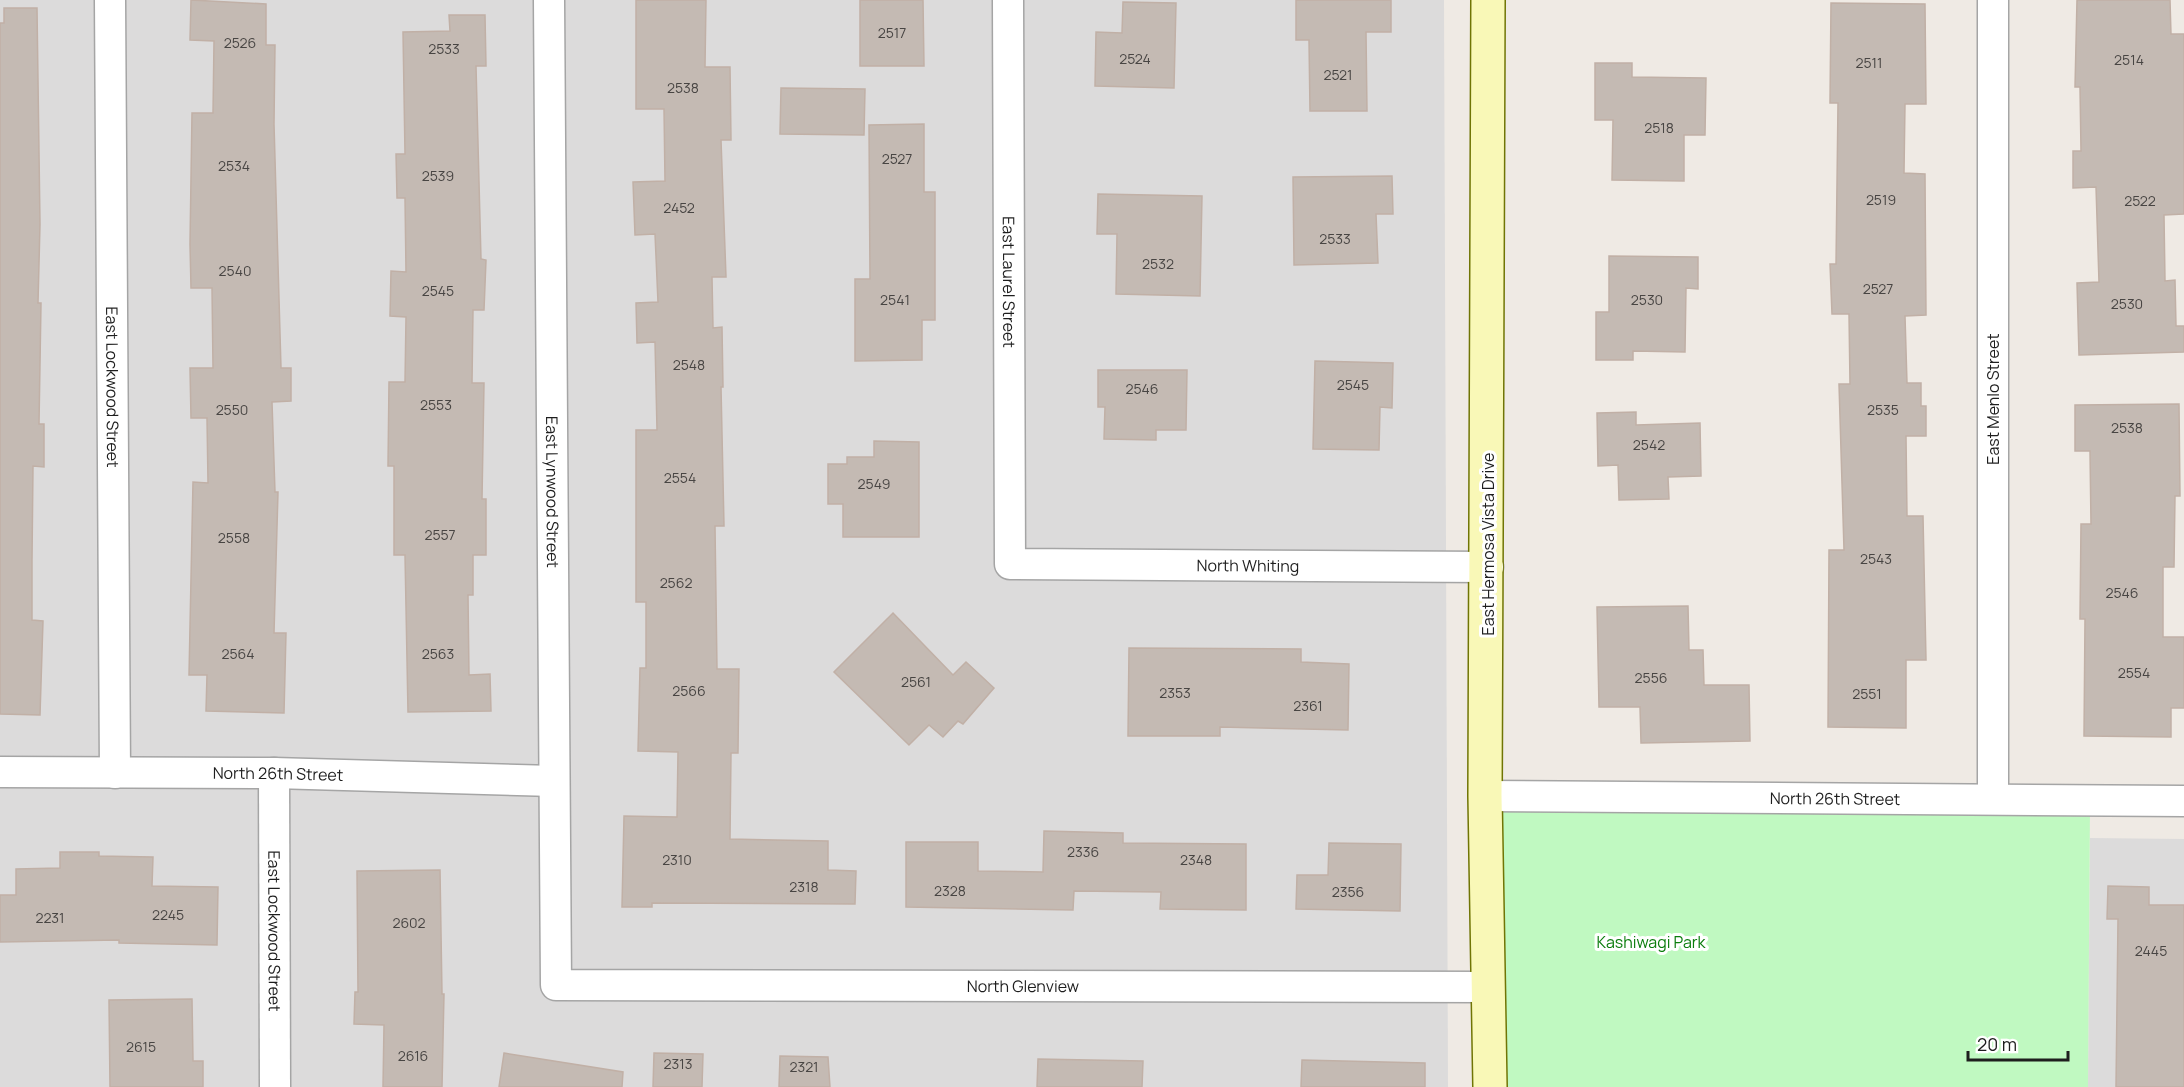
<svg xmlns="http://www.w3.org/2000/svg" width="2184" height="1087" viewBox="0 0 2184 1087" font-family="Manrope,sans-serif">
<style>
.residential{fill:#dcdbdb}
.park{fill:#c0f9c1}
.building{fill:#c4bab3;stroke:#c1b0a6;stroke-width:1.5}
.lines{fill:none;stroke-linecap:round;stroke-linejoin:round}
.street-casing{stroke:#a5a5a5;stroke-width:33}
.secondary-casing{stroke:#707505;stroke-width:36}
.street{stroke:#fff;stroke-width:30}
.secondary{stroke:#f9f8b7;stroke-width:33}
.labels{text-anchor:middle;stroke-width:6;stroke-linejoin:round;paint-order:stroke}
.number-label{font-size:14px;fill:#484543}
.street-label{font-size:16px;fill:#1e1e1e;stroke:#fff}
.park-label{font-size:16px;fill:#0b7d0d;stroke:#fff}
</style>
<rect width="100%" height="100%" fill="#efeae4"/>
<g class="residential">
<path d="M 0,0 L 1444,0 L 1448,1087 L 0,1087 Z"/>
<path d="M 2090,838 L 2184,839 L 2184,1087 L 2088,1087 Z"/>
</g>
<path class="park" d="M 1485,796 L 2090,800 L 2088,1087 L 1490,1087 Z"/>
<g class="building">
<path d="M 191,0 L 266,4 L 266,45 L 275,45 L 274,124 L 281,368 L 291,368 L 291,401 L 272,402 L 275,492 L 278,492 L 274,633 L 286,633 L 284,713 L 206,711 L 207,675 L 189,675 L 193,482 L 208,483 L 207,418 L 191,418 L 190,368 L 213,368 L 212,288 L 191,288 L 190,244 L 192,113 L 213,113 L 214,41 L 190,40 Z"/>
<path d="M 636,0 L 706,0 L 705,67 L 730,67 L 731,140 L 721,140 L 726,277 L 712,277 L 713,328 L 722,327 L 723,387 L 721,387 L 724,526 L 715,526 L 717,669 L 739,669 L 738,753 L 731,753 L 730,839 L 828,841 L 828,870 L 856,871 L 855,904 L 652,903 L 652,907 L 622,907 L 624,816 L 677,817 L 678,752 L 638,751 L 640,668 L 646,668 L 646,602 L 636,602 L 636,430 L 657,430 L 655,342 L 637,343 L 636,303 L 658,302 L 655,234 L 635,235 L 633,182 L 665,181 L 664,109 L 636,109 Z"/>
<path d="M 860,0 L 923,0 L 924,66 L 860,66 Z"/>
<path d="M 1296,0 L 1391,0 L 1391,32 L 1366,32 L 1367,111 L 1310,111 L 1309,40 L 1296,40 Z"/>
<path d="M 2077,0 L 2170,0 L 2171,34 L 2184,34 L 2184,214 L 2164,215 L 2165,281 L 2175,280 L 2176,326 L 2184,326 L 2184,352 L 2079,355 L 2077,283 L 2099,282 L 2096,187 L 2073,188 L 2073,151 L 2081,151 L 2080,87 L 2075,87 Z"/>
<path d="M 1123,2 L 1176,3 L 1174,88 L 1095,86 L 1096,32 L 1122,33 Z"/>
<path d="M 1831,3 L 1925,4 L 1926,104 L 1905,104 L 1904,173 L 1925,174 L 1926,315 L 1905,316 L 1907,383 L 1921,383 L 1921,406 L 1926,406 L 1926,436 L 1906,436 L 1907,516 L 1923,516 L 1926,660 L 1906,660 L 1906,728 L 1828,727 L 1829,550 L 1844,550 L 1839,384 L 1850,384 L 1849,314 L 1832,314 L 1830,264 L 1836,264 L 1838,103 L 1830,103 Z"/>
<path d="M 4,8 L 37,8 L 40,224 L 38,303 L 41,303 L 39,424 L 44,424 L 44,467 L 33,466 L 32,561 L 32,620 L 43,621 L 40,715 L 0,714 L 0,23 L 4,23 Z"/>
<path d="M 449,15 L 485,15 L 486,66 L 476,66 L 481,259 L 486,260 L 484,310 L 473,310 L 472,383 L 484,383 L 482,499 L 486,499 L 486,555 L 473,555 L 473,595 L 468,595 L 469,675 L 490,674 L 491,711 L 408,712 L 405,555 L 394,555 L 394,466 L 388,466 L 389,382 L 405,382 L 406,317 L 390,316 L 391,271 L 406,272 L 405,198 L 397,198 L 396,154 L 405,154 L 403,32 L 450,31 Z"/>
<path d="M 1595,63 L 1632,63 L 1632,77 L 1706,78 L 1705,135 L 1684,135 L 1684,181 L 1612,180 L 1613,120 L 1595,120 Z"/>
<path d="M 781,88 L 865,89 L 864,135 L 780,134 Z"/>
<path d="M 924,124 L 924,192 L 935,192 L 935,320 L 922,320 L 922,360 L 855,361 L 855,279 L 870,279 L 869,125 Z"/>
<path d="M 1392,176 L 1393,214 L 1376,214 L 1378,263 L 1294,265 L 1293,177 Z"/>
<path d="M 1098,194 L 1202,196 L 1200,296 L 1116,294 L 1117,234 L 1097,234 Z"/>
<path d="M 1609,256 L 1698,257 L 1698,289 L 1686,288 L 1685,352 L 1633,351 L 1633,360 L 1596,360 L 1596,312 L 1609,312 Z"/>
<path d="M 1315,361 L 1393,363 L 1392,408 L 1380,407 L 1379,450 L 1313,449 Z"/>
<path d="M 1098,370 L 1187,370 L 1186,430 L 1156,430 L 1156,440 L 1104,439 L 1105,407 L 1098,407 Z"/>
<path d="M 2179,404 L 2180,496 L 2175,496 L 2174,567 L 2163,567 L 2163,637 L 2184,637 L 2184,708 L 2171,708 L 2171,737 L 2084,736 L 2085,619 L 2080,619 L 2081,524 L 2091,524 L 2090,451 L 2075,451 L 2075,405 Z"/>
<path d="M 1636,412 L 1636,425 L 1700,423 L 1701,476 L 1668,477 L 1669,499 L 1619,500 L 1618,465 L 1598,466 L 1597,413 Z"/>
<path d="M 874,441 L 919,442 L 919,537 L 843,537 L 843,504 L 828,504 L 828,464 L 847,464 L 847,457 L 874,457 Z"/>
<path d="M 1688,606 L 1689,650 L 1703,650 L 1704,685 L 1749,685 L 1750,741 L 1641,743 L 1640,707 L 1599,707 L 1597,607 Z"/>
<path d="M 893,613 L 953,675 L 966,662 L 994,688 L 963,724 L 958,721 L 943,737 L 929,725 L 909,745 L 834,672 Z"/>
<path d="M 1129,648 L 1301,649 L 1301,662 L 1349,664 L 1348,730 L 1220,727 L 1220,736 L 1128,736 Z"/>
<path d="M 1044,831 L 1123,833 L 1123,843 L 1246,844 L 1246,910 L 1160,909 L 1161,892 L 1074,891 L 1073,910 L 906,907 L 906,842 L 978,842 L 978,871 L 1043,872 Z"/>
<path d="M 1329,843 L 1401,844 L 1400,911 L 1296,909 L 1297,875 L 1328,875 Z"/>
<path d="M 60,852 L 99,852 L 99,856 L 153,857 L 152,886 L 218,887 L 217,945 L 119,943 L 119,940 L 0,942 L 0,895 L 16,895 L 16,869 L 60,868 Z"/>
<path d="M 440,870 L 442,994 L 444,994 L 442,1087 L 383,1087 L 384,1025 L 354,1024 L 355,992 L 358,992 L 357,871 Z"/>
<path d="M 2108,886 L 2149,887 L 2149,905 L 2184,905 L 2184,1087 L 2116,1087 L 2118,919 L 2107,919 Z"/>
<path d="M 192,999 L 193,1061 L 203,1061 L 203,1087 L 110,1087 L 109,1000 Z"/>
<path d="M 504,1053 L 623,1072 L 622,1087 L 499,1087 Z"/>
<path d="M 654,1053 L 703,1054 L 702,1087 L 653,1087 Z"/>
<path d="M 780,1056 L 828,1057 L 830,1087 L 779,1087 Z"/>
<path d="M 1038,1059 L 1143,1061 L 1142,1087 L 1037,1087 Z"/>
<path d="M 1302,1060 L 1425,1063 L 1425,1087 L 1301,1087 Z"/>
</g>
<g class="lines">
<defs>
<g id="street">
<path id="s1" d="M 110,0 L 115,773"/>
<path id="s2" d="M 549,0 L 556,985 L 1488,987"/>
<path id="s3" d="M 1008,0 L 1010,564 L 1488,567"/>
<path d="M 1993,0 L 1993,798"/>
<path id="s4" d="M 0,772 L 274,773 L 554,781"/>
<path id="s5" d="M 274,773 L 275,1087"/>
<path id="s6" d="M 1485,796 L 2184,801"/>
</g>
<path id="secondary" d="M 1488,0 L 1485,796 L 1490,1087"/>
</defs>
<use href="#street" class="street-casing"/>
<use href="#secondary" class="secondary-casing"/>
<use href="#street" class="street"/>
<use href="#secondary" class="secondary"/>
</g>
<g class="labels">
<g class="number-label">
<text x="892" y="38">2517</text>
<text x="240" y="48">2526</text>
<text x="444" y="54">2533</text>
<text x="1135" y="64">2524</text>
<text x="2129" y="65">2514</text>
<text x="1869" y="68">2511</text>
<text x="1338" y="80">2521</text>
<text x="683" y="93">2538</text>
<text x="1659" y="133">2518</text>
<text x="897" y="164">2527</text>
<text x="234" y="171">2534</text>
<text x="438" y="181">2539</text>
<text x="1881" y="205">2519</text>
<text x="2140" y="206">2522</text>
<text x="679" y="213">2452</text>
<text x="1335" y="244">2533</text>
<text x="1158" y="269">2532</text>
<text x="235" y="276">2540</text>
<text x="1878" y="294">2527</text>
<text x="438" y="296">2545</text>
<text x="895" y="305">2541</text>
<text x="1647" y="305">2530</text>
<text x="2127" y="309">2530</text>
<text x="689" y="370">2548</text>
<text x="1353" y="390">2545</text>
<text x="1142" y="394">2546</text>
<text x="436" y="410">2553</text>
<text x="232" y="415">2550</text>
<text x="1883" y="415">2535</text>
<text x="2127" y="433">2538</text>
<text x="1649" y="450">2542</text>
<text x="680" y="483">2554</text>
<text x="874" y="489">2549</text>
<text x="440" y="540">2557</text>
<text x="234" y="543">2558</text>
<text x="1876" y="564">2543</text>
<text x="676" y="588">2562</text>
<text x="2122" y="598">2546</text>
<text x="238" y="659">2564</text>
<text x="438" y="659">2563</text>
<text x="2134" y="678">2554</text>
<text x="1651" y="683">2556</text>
<text x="916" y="687">2561</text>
<text x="689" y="696">2566</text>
<text x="1175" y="698">2353</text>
<text x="1867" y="699">2551</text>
<text x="1308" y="711">2361</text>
<text x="1083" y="857">2336</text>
<text x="677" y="865">2310</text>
<text x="1196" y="865">2348</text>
<text x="804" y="892">2318</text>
<text x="950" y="896">2328</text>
<text x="1348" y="897">2356</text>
<text x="168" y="920">2245</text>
<text x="50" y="923">2231</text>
<text x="409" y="928">2602</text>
<text x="2151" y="956">2445</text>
<text x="141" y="1052">2615</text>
<text x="413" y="1061">2616</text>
<text x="678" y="1069">2313</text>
<text x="804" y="1072">2321</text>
</g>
<g class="street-label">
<text dy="6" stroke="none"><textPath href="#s3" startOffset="282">East Laurel Street</textPath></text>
<text dy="6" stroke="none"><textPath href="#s1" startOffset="387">East Lockwood Street</textPath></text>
<text transform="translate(1993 399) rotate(-90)" y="6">East Menlo Street</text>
<text dy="6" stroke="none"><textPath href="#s2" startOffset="492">East Lynwood Street</textPath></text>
<text transform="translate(1488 544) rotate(-90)" y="6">East Hermosa Vista Drive</text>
<text dy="6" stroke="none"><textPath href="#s3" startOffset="802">North Whiting</textPath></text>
<text dy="6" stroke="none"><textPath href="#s4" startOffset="278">North 26th Street</textPath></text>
<text dy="6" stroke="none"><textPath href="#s6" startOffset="350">North 26th Street</textPath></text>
<text dy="6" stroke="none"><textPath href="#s5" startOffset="158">East Lockwood Street</textPath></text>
<text dy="6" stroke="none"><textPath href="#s2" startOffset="1452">North Glenview</textPath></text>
</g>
<g class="park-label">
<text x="1651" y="948">Kashiwagi Park</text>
</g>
</g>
<path d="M1968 1051v9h100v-9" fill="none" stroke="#1e1e1e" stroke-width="3"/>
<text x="1977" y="1051" font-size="18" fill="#1e1e1e" stroke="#ffffff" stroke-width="4.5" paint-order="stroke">20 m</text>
</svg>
